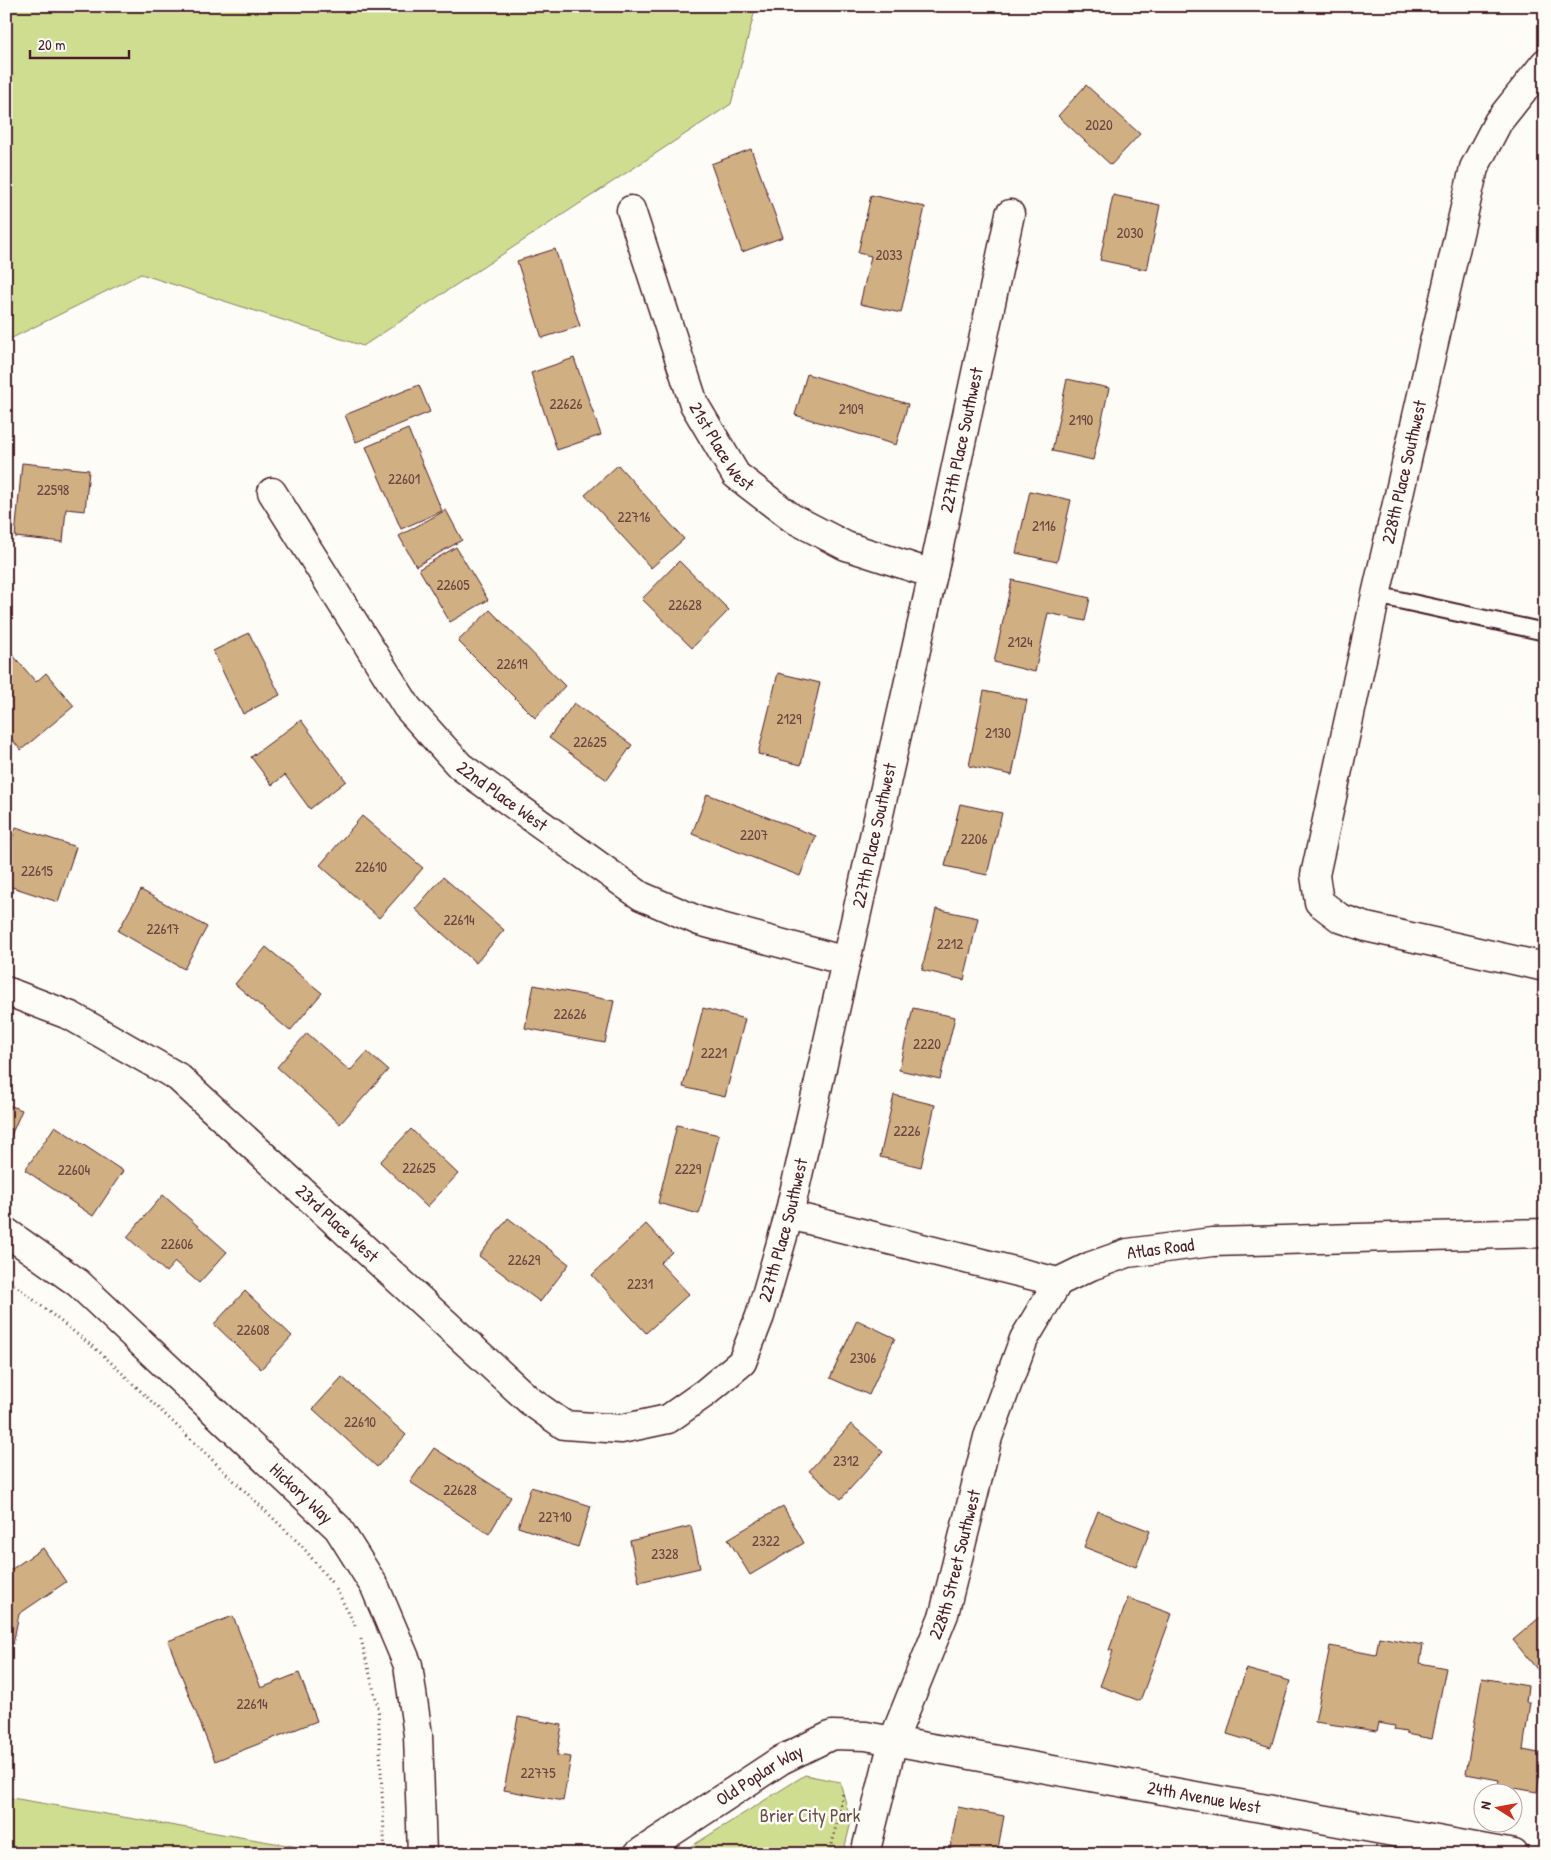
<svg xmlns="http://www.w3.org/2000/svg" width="1551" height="1860" viewBox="0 0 1551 1860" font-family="'Patrick Hand',sans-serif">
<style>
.green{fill:#cfdd91;stroke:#8c7e5e}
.building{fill:#d0af83;stroke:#4a1f2b}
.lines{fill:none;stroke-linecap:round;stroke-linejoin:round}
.lane-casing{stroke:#4a1f2b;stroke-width:20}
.street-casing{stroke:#4a1f2b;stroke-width:31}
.secondary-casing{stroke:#4a1f2b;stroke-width:31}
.path{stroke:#4a1f2b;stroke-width:3;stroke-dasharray:1 4;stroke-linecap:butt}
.lane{stroke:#fdfcf7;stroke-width:16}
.street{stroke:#fdfcf7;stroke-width:28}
.secondary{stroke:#fdfcf7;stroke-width:28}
.labels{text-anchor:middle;stroke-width:5;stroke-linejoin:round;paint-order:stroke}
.number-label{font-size:15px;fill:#6c4341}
.street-label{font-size:18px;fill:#4a1f2b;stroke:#fdfcf7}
.park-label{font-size:18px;fill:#6b4e44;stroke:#fdfcf7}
</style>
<rect width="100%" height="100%" fill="#fdfcf7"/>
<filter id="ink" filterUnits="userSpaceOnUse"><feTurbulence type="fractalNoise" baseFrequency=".02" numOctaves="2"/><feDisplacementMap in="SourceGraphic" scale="10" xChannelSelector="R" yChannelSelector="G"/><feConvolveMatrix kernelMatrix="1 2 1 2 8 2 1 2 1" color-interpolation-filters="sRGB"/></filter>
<g filter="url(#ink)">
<g class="green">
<path d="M 6,6 L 756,6 L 731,104 L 363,346 L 141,274 L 6,341 Z"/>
<path d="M 805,1775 L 840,1782 L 851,1822 L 843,1854 L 679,1854 Z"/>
<path d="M 6,1797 L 339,1854 L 6,1854 Z"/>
</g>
<g class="building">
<path d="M 1086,85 L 1140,134 L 1111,165 L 1058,116 Z"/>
<path d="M 751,149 L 783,237 L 742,252 L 711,164 Z"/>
<path d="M 871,195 L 925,207 L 901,313 L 860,304 L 871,256 L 858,253 Z"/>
<path d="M 1113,195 L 1160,205 L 1147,270 L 1100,260 Z"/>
<path d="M 555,249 L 580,326 L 542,338 L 517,261 Z"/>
<path d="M 574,358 L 601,435 L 557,450 L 531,373 Z"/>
<path d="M 807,374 L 908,404 L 896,445 L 795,415 Z"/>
<path d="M 1067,379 L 1109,388 L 1093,460 L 1052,451 Z"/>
<path d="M 419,385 L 430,412 L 356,442 L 345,415 Z"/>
<path d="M 408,429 L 442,511 L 401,529 L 366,447 Z"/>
<path d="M 22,463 L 89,470 L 85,511 L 66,509 L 63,542 L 15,537 Z"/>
<path d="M 618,465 L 684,539 L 651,568 L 585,495 Z"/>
<path d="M 1030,491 L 1071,500 L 1057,562 L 1016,553 Z"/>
<path d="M 446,510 L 462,540 L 416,566 L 399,536 Z"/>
<path d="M 456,547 L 488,600 L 450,622 L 419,569 Z"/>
<path d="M 679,561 L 729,610 L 692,648 L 642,599 Z"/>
<path d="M 1012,580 L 1090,598 L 1085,621 L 1048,613 L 1035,672 L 994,662 Z"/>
<path d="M 490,610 L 565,686 L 535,718 L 458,641 Z"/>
<path d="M 249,633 L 280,695 L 243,714 L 213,651 Z"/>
<path d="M 11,653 L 36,682 L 46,673 L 74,706 L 21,750 L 6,733 L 6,657 Z"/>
<path d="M 778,673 L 820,683 L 801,765 L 758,754 Z"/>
<path d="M 984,691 L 1027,700 L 1012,775 L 969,766 Z"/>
<path d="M 574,703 L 632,745 L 607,780 L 549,738 Z"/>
<path d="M 301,720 L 346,781 L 310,809 L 285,775 L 272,785 L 251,757 Z"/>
<path d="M 707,794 L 816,836 L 800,876 L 692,834 Z"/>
<path d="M 960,804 L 1002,813 L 987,875 L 945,866 Z"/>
<path d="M 362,816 L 423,868 L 379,918 L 320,865 Z"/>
<path d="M 16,827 L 76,847 L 58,902 L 6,885 L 6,858 Z"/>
<path d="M 443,877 L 504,930 L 476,963 L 415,909 Z"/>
<path d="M 141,890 L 207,927 L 184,969 L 118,931 Z"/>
<path d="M 936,909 L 978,918 L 964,980 L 922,970 Z"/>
<path d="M 266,947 L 322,993 L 290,1031 L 235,984 Z"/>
<path d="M 534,985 L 614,1001 L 605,1043 L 525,1028 Z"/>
<path d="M 703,1008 L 745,1019 L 725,1097 L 683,1087 Z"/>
<path d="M 913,1008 L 955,1017 L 940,1079 L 899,1070 Z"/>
<path d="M 307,1033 L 350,1071 L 367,1052 L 388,1070 L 340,1124 L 277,1067 Z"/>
<path d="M 894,1095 L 935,1105 L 921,1167 L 880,1157 Z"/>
<path d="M 6,1104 L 22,1110 L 6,1147 Z"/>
<path d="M 677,1125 L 719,1135 L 699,1214 L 658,1203 Z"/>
<path d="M 55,1126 L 123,1171 L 93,1216 L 25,1170 Z"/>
<path d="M 411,1129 L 458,1174 L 427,1207 L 380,1162 Z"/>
<path d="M 163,1195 L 227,1252 L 199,1283 L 175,1262 L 166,1272 L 127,1237 Z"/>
<path d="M 508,1218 L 569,1264 L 540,1302 L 479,1256 Z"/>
<path d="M 646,1224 L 672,1252 L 660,1263 L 689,1294 L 646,1333 L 592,1275 Z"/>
<path d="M 245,1291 L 292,1336 L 261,1369 L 214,1324 Z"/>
<path d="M 857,1320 L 895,1338 L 869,1395 L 830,1378 Z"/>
<path d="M 342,1377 L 406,1435 L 377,1467 L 313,1409 Z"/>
<path d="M 851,1424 L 883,1452 L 841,1499 L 809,1471 Z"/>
<path d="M 434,1448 L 511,1497 L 489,1534 L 410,1482 Z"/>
<path d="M 531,1487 L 591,1506 L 578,1547 L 518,1527 Z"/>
<path d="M 783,1506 L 804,1543 L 750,1575 L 728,1539 Z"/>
<path d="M 1098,1511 L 1150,1531 L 1136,1567 L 1084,1547 Z"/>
<path d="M 691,1526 L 700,1568 L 639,1582 L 630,1541 Z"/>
<path d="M 43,1548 L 66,1582 L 19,1614 L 13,1644 L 6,1643 L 6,1573 Z"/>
<path d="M 1128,1598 L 1172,1614 L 1140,1701 L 1100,1686 L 1113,1651 L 1109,1650 Z"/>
<path d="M 1545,1613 L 1545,1669 L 1540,1673 L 1513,1640 Z"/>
<path d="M 233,1616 L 261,1688 L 299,1673 L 317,1721 L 215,1761 L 168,1641 Z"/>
<path d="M 1379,1637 L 1423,1645 L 1420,1663 L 1446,1668 L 1432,1739 L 1406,1734 L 1406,1732 L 1394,1730 L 1395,1726 L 1379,1723 L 1377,1731 L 1315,1722 L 1330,1646 L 1376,1655 Z"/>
<path d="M 1246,1669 L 1290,1681 L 1271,1747 L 1227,1734 Z"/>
<path d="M 1482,1678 L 1528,1686 L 1526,1702 L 1530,1702 L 1523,1750 L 1544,1754 L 1537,1792 L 1498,1785 L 1499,1780 L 1466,1774 Z"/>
<path d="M 518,1717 L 562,1725 L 557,1755 L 571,1757 L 563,1801 L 504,1790 Z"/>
<path d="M 958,1807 L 1004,1816 L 997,1854 L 952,1854 L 953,1849 L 950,1848 Z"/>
</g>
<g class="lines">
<defs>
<path id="lane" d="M 1376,595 L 1545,632"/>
<g id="street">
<path d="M 1545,63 L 1498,122 L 1474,168 L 1376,595 L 1315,875 L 1319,902 L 1340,918 L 1366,927 L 1545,967"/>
<path id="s1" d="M 631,210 L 694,404 L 736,475 L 792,518 L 846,546 L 933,574"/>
<path id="s2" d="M 272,492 L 407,707 L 460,766 L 641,896 L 699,921 L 846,961"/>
<path id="s3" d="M 6,991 L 71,1016 L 178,1077 L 530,1401 L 564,1425 L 621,1429 L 668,1419 L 705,1393 L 742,1362 L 760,1316 L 789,1215 L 933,574 L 1010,214"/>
<path d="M 789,1215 L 1058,1282"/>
<path id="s4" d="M 6,1232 L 78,1283 L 338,1528 L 375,1587 L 408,1665 L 418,1735 L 422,1854"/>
<path id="s5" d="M 893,1741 L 1514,1854"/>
</g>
<g id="secondary">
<path id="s6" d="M 638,1854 L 781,1760 L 832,1735 L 866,1736 L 893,1741"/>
<path id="s7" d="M 865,1854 L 893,1741 L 944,1614 L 988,1437 L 1024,1339 L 1058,1282 L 1091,1266 L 1128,1253 L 1212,1242 L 1545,1233"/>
</g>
</defs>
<use href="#lane" class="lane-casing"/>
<use href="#street" class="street-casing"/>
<use href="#secondary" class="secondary-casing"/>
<g class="path">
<path d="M 6,1278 L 102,1354 L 302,1546 L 335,1587 L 357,1629"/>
<path d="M 361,1639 L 378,1707 L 385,1854"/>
<path d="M 830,1854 L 843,1793"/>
</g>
<use href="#lane" class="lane"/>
<use href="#street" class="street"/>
<use href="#secondary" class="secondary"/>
</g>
</g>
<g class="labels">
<g class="number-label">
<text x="1099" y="130">2020</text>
<text x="1130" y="238">2030</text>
<text x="889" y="260">2033</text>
<text x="566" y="409">22626</text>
<text x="851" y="414">2109</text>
<text x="1081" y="425">2190</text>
<text x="404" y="484">22601</text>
<text x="53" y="495">22598</text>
<text x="634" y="522">22716</text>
<text x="1044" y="531">2116</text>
<text x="453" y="590">22605</text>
<text x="685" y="610">22628</text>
<text x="1020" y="647">2124</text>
<text x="512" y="669">22619</text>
<text x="789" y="724">2129</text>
<text x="998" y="738">2130</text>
<text x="590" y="747">22625</text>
<text x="754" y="840">2207</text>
<text x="974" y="844">2206</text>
<text x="371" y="872">22610</text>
<text x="37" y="876">22615</text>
<text x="459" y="925">22614</text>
<text x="163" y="934">22617</text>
<text x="950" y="949">2212</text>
<text x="570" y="1019">22626</text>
<text x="927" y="1049">2220</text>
<text x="714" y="1058">2221</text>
<text x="907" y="1136">2226</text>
<text x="419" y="1173">22625</text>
<text x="688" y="1174">2229</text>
<text x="74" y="1175">22604</text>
<text x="177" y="1249">22606</text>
<text x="524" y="1265">22629</text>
<text x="640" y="1289">2231</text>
<text x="253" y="1335">22608</text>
<text x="863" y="1363">2306</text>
<text x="360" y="1427">22610</text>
<text x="846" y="1466">2312</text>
<text x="460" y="1495">22628</text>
<text x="555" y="1522">22710</text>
<text x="766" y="1546">2322</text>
<text x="665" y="1559">2328</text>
<text x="252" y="1709">22614</text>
<text x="538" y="1778">22775</text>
</g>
<g class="street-label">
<text dy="6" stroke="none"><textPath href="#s3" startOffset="1860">227th Place Southwest</textPath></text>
<text dy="6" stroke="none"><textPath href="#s1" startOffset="255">21st Place West</textPath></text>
<text transform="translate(1404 472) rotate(-77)" y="6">228th Place Southwest</text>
<text dy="6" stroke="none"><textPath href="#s2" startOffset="385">22nd Place West</textPath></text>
<text dy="6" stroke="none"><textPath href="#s3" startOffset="1455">227th Place Southwest</textPath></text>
<text dy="6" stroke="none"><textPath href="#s3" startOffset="409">23rd Place West</textPath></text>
<text dy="6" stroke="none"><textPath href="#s3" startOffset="1050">227th Place Southwest</textPath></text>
<text dy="6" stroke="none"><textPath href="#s7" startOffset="715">Atlas Road</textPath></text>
<text dy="6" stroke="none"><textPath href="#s4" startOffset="395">Hickory Way</textPath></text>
<text dy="6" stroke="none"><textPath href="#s7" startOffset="304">228th Street Southwest</textPath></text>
<text dy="6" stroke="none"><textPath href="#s6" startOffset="145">Old Poplar Way</textPath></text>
<text dy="6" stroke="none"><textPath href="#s5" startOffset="316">24th Avenue West</textPath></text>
</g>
<g class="park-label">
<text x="810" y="1822">Brier City Park</text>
</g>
</g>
<rect width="1551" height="1860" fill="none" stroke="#fdfcf7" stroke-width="25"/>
<rect x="12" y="12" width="1526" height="1835" fill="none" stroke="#4a1f2b" stroke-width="2" filter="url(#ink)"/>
<g transform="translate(1498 1808) rotate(281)"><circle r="24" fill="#fdfcf7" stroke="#b5a4a5"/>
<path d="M0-4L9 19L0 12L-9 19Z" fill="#c8321e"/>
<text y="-8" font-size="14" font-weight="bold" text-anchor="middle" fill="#4a1f2b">N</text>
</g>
<path d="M30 50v8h99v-8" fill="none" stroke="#4a1f2b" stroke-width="2.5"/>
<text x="38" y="50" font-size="15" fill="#4a1f2b" stroke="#fdfcf7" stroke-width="4" paint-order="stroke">20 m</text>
</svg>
